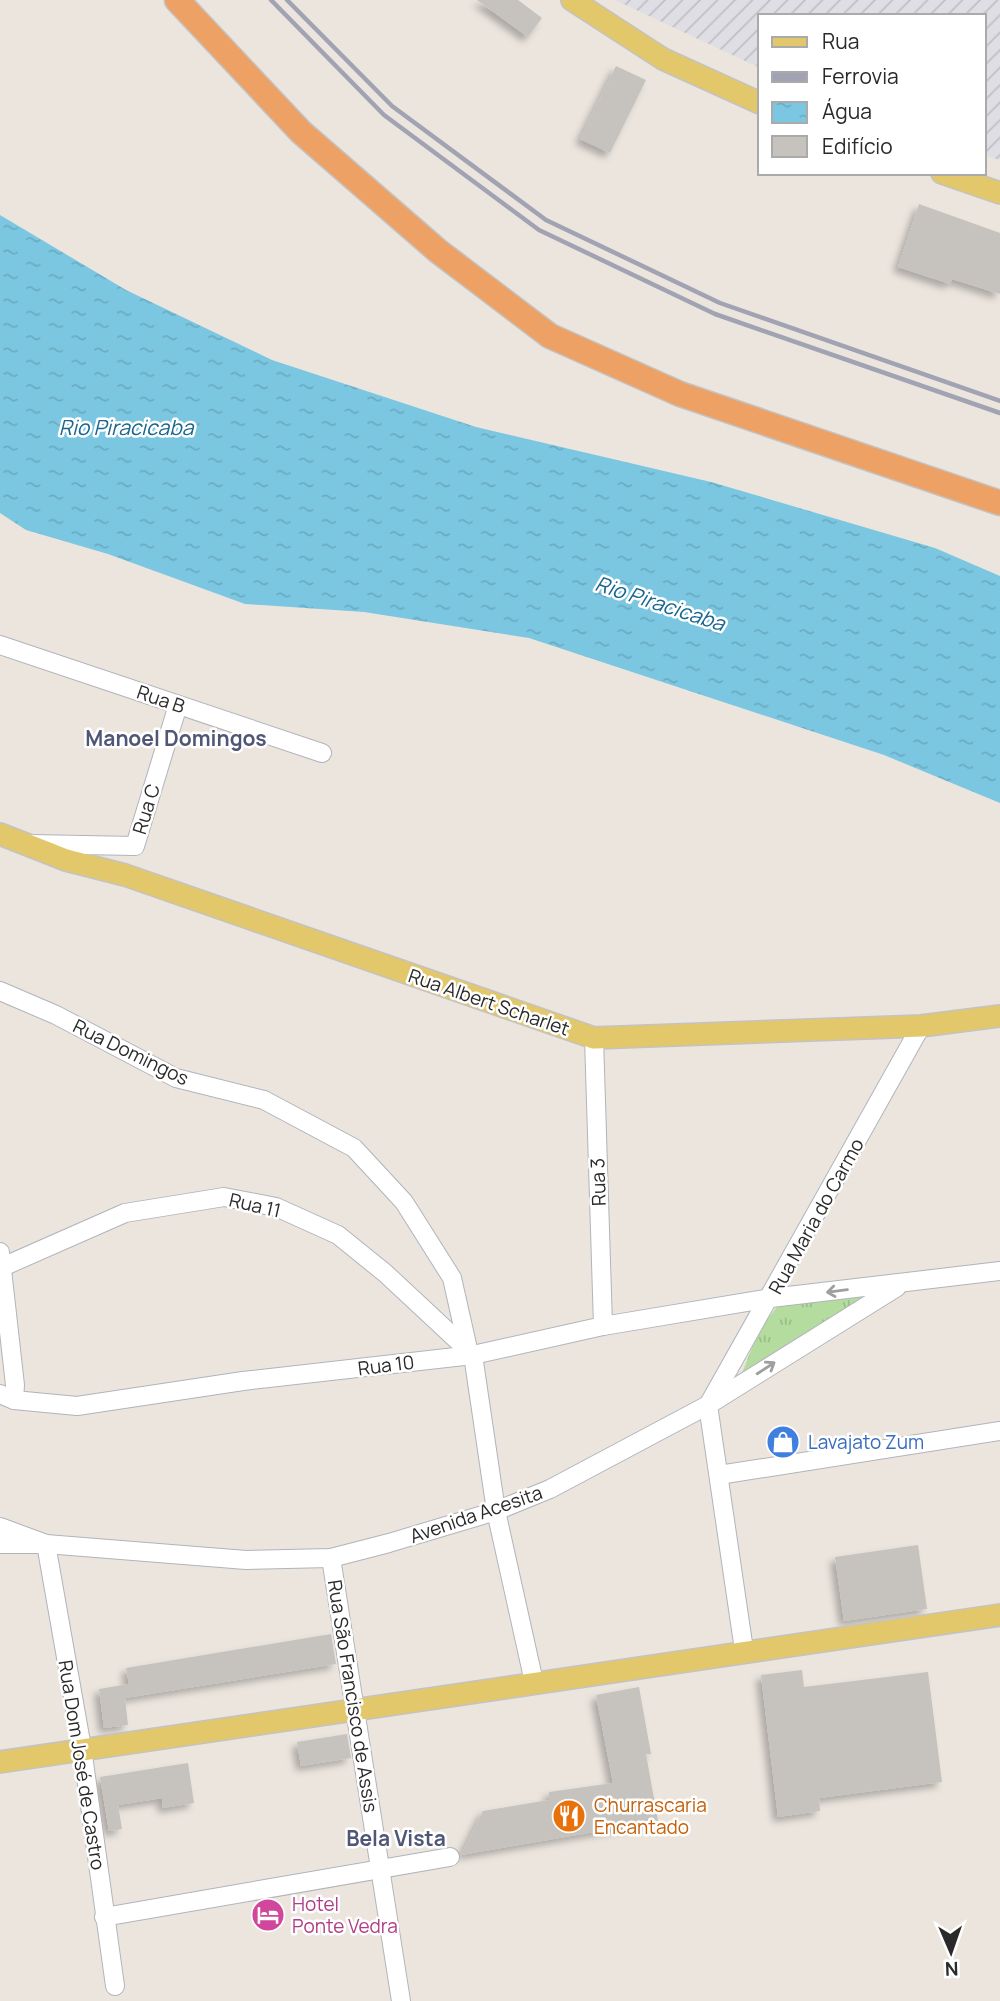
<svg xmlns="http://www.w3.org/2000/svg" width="1000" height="2001" viewBox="0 0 1000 2001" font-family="Manrope,sans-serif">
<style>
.industrial{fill:url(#industrial-furrows)}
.grass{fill:url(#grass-tufts)}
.water{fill:url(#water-ripples)}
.building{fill:#c6c2bd;filter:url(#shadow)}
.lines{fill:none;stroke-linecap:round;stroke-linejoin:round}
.minor-casing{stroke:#b1b4bc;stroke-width:20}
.major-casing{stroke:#c3c3c3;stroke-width:24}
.highway-casing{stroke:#c3c3c3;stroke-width:27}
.minor{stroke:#fff;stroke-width:18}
.major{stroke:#e3c76b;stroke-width:21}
.highway{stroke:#eea165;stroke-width:24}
.rail{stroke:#a1a3b3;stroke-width:4.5}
.oneway{stroke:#9f9f9f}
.labels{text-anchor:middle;stroke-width:5;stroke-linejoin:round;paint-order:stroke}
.street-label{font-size:19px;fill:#2a2a2a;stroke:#fff}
.shop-label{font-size:19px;fill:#366cbe;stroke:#fff;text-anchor:start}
.food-label{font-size:19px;fill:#c56008;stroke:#fff;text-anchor:start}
.hotel-label{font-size:19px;fill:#b23c85;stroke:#fff;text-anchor:start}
.water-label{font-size:21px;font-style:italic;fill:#1b668e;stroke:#fff}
.neighbourhood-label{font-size:21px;font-weight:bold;fill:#4f5676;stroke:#fff}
</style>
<defs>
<pattern id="industrial-furrows" width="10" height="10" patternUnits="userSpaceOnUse" patternTransform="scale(1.75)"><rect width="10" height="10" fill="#dfdee4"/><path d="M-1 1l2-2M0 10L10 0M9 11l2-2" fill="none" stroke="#c0bfc4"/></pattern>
<pattern id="grass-tufts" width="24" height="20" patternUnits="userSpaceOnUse" patternTransform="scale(1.75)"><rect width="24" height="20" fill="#b4dc9f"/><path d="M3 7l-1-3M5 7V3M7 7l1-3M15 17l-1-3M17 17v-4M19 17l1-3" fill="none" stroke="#9bbd89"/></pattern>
<pattern id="water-ripples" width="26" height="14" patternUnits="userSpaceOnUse" patternTransform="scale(1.75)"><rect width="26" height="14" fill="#7bc7e2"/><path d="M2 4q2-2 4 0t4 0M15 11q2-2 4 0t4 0" fill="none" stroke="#6aabc2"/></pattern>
<filter id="shadow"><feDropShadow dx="-5" dy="5" stdDeviation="3.5" flood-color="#0004"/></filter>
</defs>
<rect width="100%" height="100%" fill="#ebe5de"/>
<path class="industrial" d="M 615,0 L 1000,0 L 1000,160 L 984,155 L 984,16 L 760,16 L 760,68 Z"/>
<path class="grass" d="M 871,1294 L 742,1373 L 760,1328 L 781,1302 Z"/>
<path class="water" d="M 0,215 L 126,290 L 272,360 L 476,427 L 711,482 L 935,548 L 1000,576 L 1000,803 L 884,755 L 529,638 L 364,612 L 245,604 L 108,554 L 26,530 L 0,513 Z"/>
<g class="building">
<path d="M 477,0 L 518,0 L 542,18 L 528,37 Z"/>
<path d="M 616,66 L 646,80 L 610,153 L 580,139 Z"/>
<path d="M 919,204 L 1000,233 L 1000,294 L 952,279 L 950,284 L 898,267 Z"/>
<path d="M 918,1545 L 927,1609 L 844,1621 L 835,1557 Z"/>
<path d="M 331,1634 L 336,1664 L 125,1698 L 128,1725 L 104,1728 L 99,1689 L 129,1684 L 126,1668 Z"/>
<path d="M 802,1670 L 804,1687 L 928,1672 L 942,1782 L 819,1798 L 820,1811 L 778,1817 L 761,1675 Z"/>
<path d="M 639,1687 L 651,1754 L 646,1754 L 658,1821 L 461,1855 L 483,1811 L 549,1800 L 549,1792 L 613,1783 L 596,1695 Z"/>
<path d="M 347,1734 L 351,1758 L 301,1766 L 297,1742 Z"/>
<path d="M 188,1763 L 194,1803 L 163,1808 L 162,1798 L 118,1805 L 122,1829 L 109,1831 L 100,1777 Z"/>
</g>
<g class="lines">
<defs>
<g id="minor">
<path d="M 0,645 L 322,753"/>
<path d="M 31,844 L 135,846 L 178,705"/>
<path d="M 0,991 L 56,1015 L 176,1078 L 264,1100 L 354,1148 L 404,1202 L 452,1278 L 468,1349"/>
<path d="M 594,1038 L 603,1326"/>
<path d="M 0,1252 L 15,1385 L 14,1400"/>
<path d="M 0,1268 L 125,1213 L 224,1197 L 276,1207 L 338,1235 L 385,1273 L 473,1355 L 496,1511 L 534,1682"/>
<path d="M 0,1394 L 14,1400 L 77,1406 L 243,1381 L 473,1355 L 603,1326 L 771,1298 L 1000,1271"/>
<path d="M 710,1402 L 921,1026"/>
<path d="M 708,1405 L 744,1650"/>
<path d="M 719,1475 L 1000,1431"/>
<path d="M 0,1527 L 46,1544 L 246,1560 L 331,1558 L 389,1543 L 496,1511 L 550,1489 L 708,1405 L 897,1287"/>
<path d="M 0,1544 L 46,1544 L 82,1748 L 115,1986"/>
<path d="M 331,1558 L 401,2001"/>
<path d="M 104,1917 L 450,1857"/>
</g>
<g id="major">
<path d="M 572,0 L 663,59 L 760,103"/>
<path d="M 942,173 L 1000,193"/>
<path d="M 0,834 L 66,860 L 125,875 L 594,1038 L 921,1026 L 1000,1016"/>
<path d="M 0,1762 L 1000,1615"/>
</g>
<path id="highway" d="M 177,0 L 301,132 L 438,251 L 550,336 L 680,394 L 1000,503"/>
</defs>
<use href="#minor" class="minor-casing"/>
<use href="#major" class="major-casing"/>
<use href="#highway" class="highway-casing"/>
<use href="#minor" class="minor"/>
<use href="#major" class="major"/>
<use href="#highway" class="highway"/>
<g class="rail">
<path d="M 271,0 L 384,115 L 539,230 L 715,314 L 1000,413"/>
<path d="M 287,0 L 392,106 L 546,220 L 720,303 L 1000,401"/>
</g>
</g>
<defs><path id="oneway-shaft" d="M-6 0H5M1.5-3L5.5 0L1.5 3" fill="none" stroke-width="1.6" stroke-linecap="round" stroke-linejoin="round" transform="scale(1.75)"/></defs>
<g class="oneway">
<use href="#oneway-shaft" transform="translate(837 1291) rotate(173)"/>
<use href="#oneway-shaft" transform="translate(766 1368) rotate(-33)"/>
</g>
<defs>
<symbol id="shop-disc" viewBox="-11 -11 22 22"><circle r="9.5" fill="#3f7fe0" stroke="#fff"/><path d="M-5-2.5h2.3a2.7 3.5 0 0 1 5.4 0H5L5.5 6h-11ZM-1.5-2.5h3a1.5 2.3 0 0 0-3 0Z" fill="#fff"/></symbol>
<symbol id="restaurant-disc" viewBox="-11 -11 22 22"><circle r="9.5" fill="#e8710a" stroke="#fff"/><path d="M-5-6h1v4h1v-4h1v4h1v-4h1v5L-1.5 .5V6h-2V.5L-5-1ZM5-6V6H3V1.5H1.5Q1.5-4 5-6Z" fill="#fff"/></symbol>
<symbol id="hotel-disc" viewBox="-11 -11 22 22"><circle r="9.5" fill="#d1479c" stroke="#fff"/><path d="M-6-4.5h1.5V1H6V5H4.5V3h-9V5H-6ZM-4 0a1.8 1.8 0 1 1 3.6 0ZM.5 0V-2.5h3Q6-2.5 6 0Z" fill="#fff"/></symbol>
</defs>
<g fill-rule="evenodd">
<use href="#shop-disc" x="764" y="1423" width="38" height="38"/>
<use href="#restaurant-disc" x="550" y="1797" width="38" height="38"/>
<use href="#hotel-disc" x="249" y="1896" width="38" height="38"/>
</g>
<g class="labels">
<g class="street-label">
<text transform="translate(161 699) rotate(19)" y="7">Rua B</text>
<text transform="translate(146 809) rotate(-73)" y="7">Rua C</text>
<text transform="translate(489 1002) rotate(19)" y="7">Rua Albert Scharlet</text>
<text transform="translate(131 1052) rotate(26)" y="7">Rua Domingos</text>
<text transform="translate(598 1182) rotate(-92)" y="7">Rua 3</text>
<text transform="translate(255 1205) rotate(13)" y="7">Rua 11</text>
<text transform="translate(816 1216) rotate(-61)" y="7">Rua Maria do Carmo</text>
<text transform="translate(386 1365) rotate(-7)" y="7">Rua 10</text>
<text transform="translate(476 1514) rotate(-19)" y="7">Avenida Acesita</text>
<text transform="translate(353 1696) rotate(81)" y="7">Rua São Francisco de Assis</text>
<text transform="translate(82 1765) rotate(81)" y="7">Rua Dom José de Castro</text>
</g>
<g class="shop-label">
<text x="808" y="1449">Lavajato Zum</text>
</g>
<g class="food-label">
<text x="594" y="1812">Churrascaria<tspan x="594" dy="22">Encantado</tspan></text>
</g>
<g class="hotel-label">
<text x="292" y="1911">Hotel<tspan x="292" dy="22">Ponte Vedra</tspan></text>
</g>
<g class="water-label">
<text x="126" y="435">Rio Piracicaba</text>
<text transform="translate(660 604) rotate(18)" y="7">Rio Piracicaba</text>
</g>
<g class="neighbourhood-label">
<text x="176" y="746">Manoel Domingos</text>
<text x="396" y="1846">Bela Vista</text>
</g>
</g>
<rect x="758" y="14" width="228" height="161" fill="#ffffff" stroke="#aaaaaa" stroke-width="2"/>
<rect x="772" y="37" width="35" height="10" fill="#e3c76b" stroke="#aaaaaa" stroke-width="2"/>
<text x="822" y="49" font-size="21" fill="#2a2a2a">Rua</text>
<rect x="772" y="72" width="35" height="10" fill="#a1a3b3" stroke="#aaaaaa" stroke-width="2"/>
<text x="822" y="84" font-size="21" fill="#2a2a2a">Ferrovia</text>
<rect x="772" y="102" width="35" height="21" fill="url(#water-ripples)" stroke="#aaaaaa" stroke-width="2"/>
<text x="822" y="119" font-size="21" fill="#2a2a2a">Água</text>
<rect x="772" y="136" width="35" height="21" fill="#c6c2bd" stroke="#aaaaaa" stroke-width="2"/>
<text x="822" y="154" font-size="21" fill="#2a2a2a">Edifício</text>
<g transform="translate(951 1952) rotate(178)" stroke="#ffffff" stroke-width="5" paint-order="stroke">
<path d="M0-5L12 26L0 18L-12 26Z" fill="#2a2a2a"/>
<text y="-10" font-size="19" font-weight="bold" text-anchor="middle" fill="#2a2a2a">N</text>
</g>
</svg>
